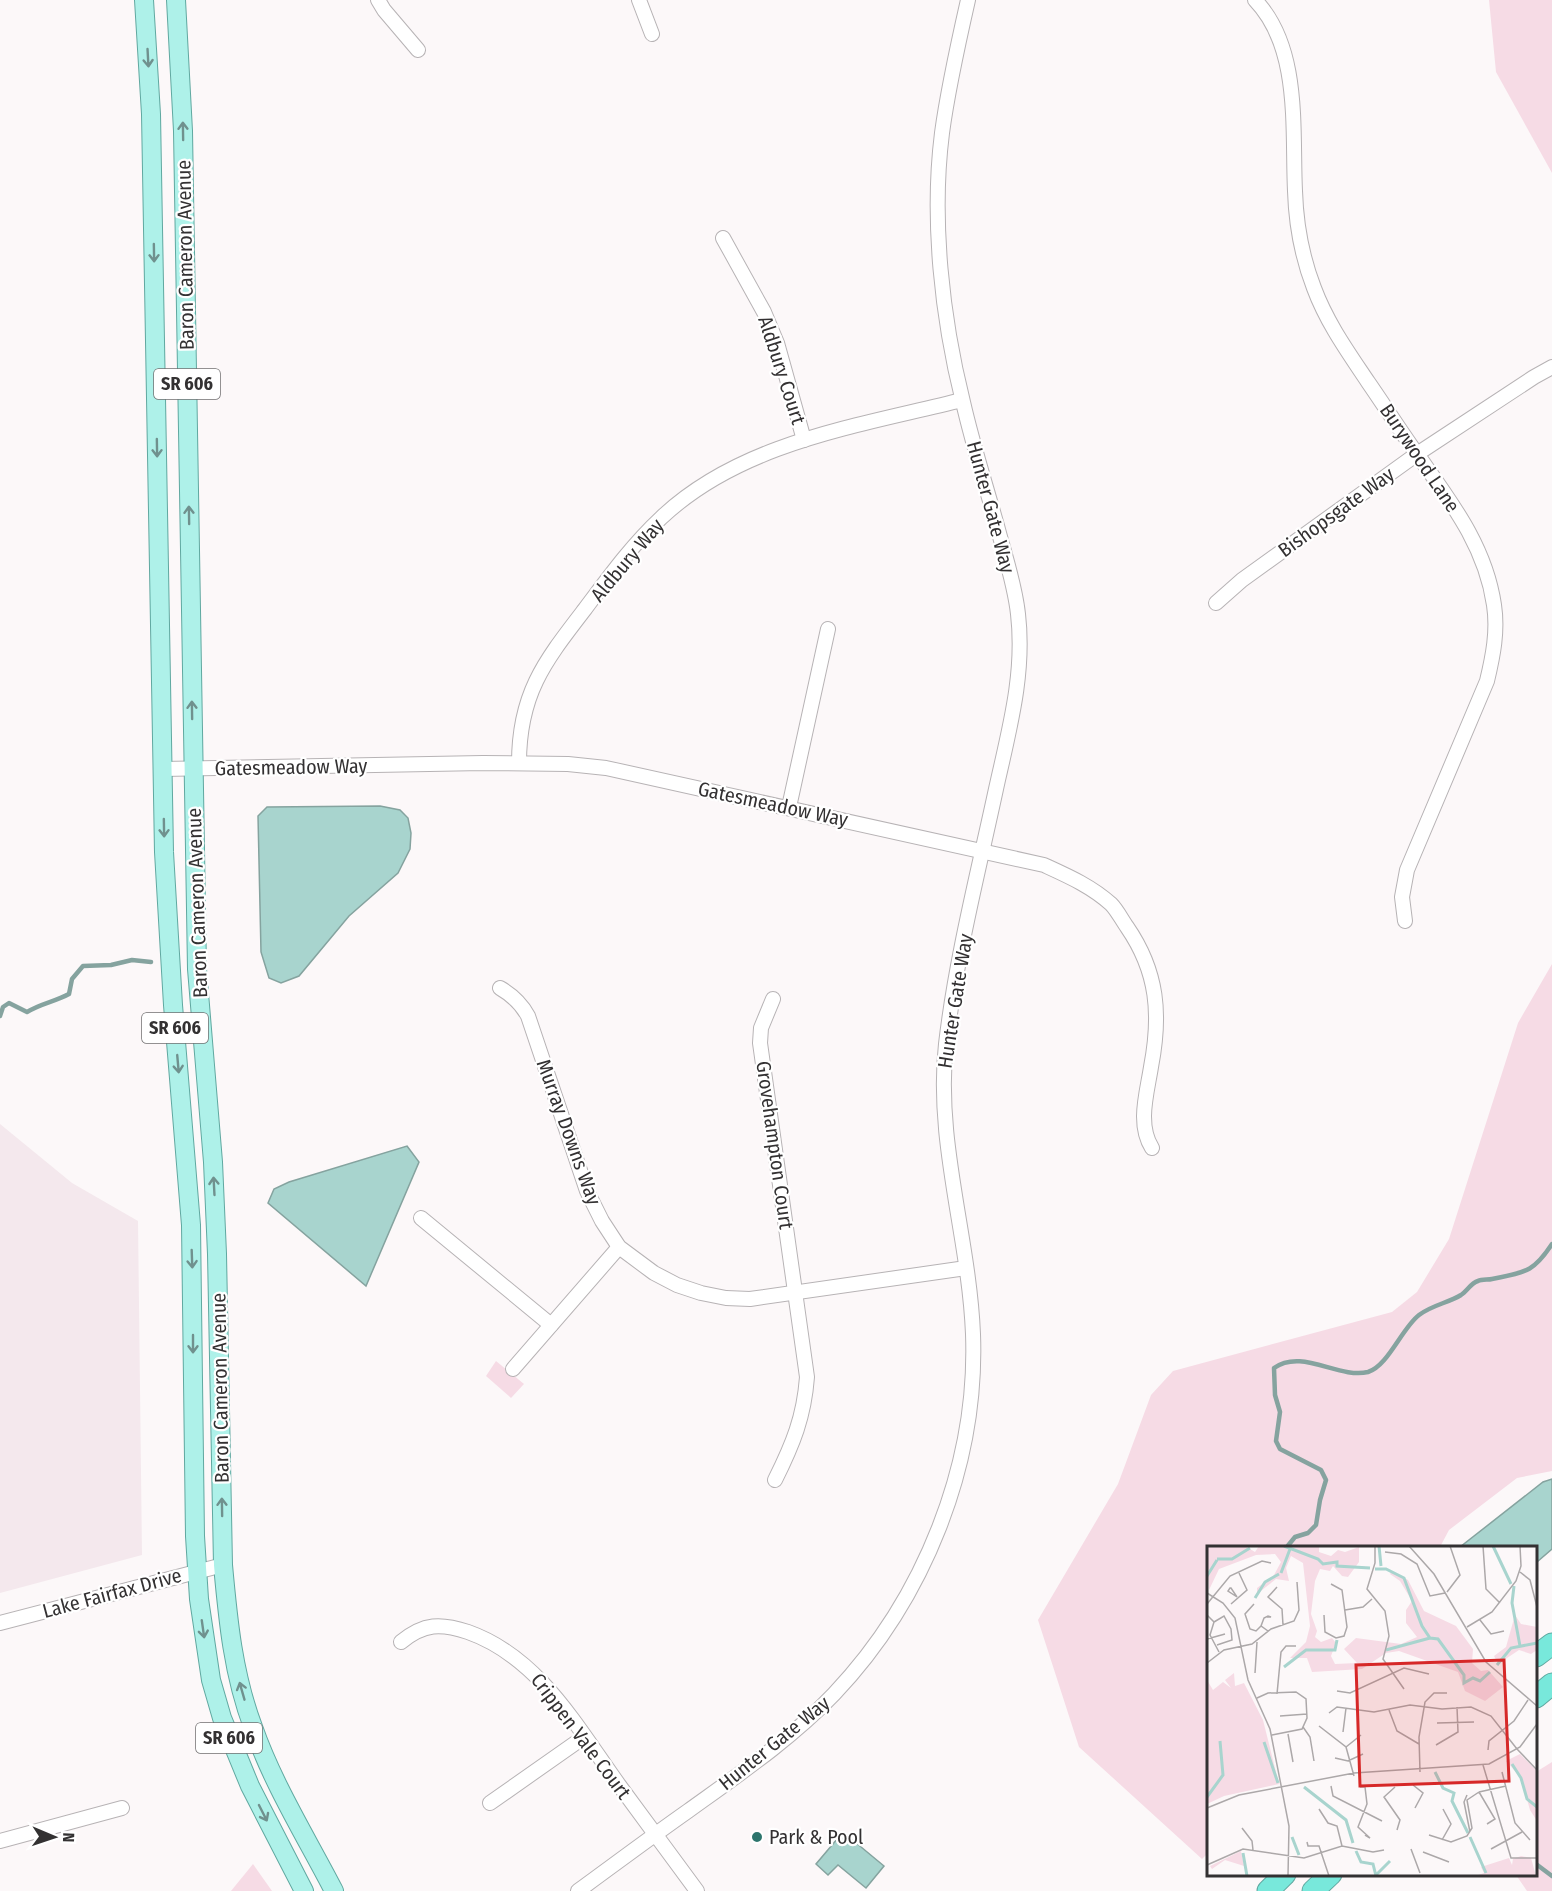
<svg xmlns="http://www.w3.org/2000/svg" width="1552" height="1891" viewBox="0 0 1552 1891" font-family="'Fira Sans Condensed',sans-serif">
<style>
.built{fill:#f4e8ed}
.green{fill:#f6dbe5}
.water{fill:#a8d4ce;stroke:#85a39f;stroke-width:1.5}
.lines{fill:none;stroke-linecap:round;stroke-linejoin:round}
.stream{stroke:#85a39f;stroke-width:4.5}
.minor-casing{stroke:#b7b3b5;stroke-width:16}
.major-casing{stroke:#60a8a0;stroke-width:20}
.highway-casing{stroke:#60a8a0;stroke-width:23}
.minor{stroke:#fff;stroke-width:14}
.major{stroke:#aef1e9;stroke-width:18}
.highway{stroke:#78e8db;stroke-width:21}
.oneway{stroke:#70918e}
.poi-dot{fill:#2d756d;stroke:#fff;stroke-width:2}
.labels{text-anchor:middle;stroke-width:4.5;stroke-linejoin:round;paint-order:stroke}
.shield{fill:#fff;stroke:#706f70;stroke-width:1.5}
.shield-label{font-size:18px;font-weight:bold;fill:#333132}
.street-label{font-size:20px;fill:#333132;stroke:#fff}
.poi-label{font-size:20px;fill:#333132;stroke:#fff;text-anchor:start}
.inset-river{fill:none;stroke:#a8d4ce;stroke-width:3}
.inset-road{fill:none;stroke:#aca8a9;stroke-width:1.5}
.view{fill:#d62828;fill-opacity:0.15;stroke:#d62828;stroke-width:3}
.inset-edge{fill:none;stroke:#333132;stroke-width:3}
</style>
<rect width="100%" height="100%" fill="#fcf8f9"/>
<path class="built" d="M 0,1124 L 72,1183 L 138,1221 L 142,1555 L 0,1593 Z"/>
<g class="green">
<path d="M 1489,0 L 1552,0 L 1552,173 L 1496,72 Z"/>
<path d="M 1552,964 L 1552,1471 L 1517,1478 L 1449,1530 L 1440,1547 L 1208,1548 L 1208,1853 L 1202,1859 L 1079,1747 L 1038,1620 L 1118,1484 L 1151,1395 L 1173,1371 L 1392,1312 L 1417,1292 L 1449,1239 L 1518,1023 Z"/>
<path d="M 496,1361 L 524,1384 L 511,1398 L 486,1376 Z"/>
<path d="M 1552,1762 L 1552,1891 L 1527,1891 L 1516,1875 L 1536,1874 L 1536,1772 Z"/>
<path d="M 253,1864 L 272,1891 L 231,1891 Z"/>
</g>
<g class="water">
<path d="M 380,806 L 400,810 L 408,818 L 411,833 L 410,849 L 398,873 L 349,916 L 299,976 L 281,983 L 269,978 L 261,952 L 258,816 L 267,807 Z"/>
<path d="M 407,1146 L 419,1162 L 366,1286 L 268,1203 L 274,1189 L 289,1182 Z"/>
<path d="M 1552,1479 L 1552,1549 L 1537,1562 L 1536,1563 L 1536,1548 L 1460,1547 L 1543,1482 Z"/>
<path d="M 843,1832 L 884,1866 L 866,1888 L 838,1865 L 828,1875 L 816,1864 Z"/>
</g>
<g class="lines">
<g class="stream">
<path d="M 0,1016 L 3,1007 L 9,1003 L 27,1012 C 42,1003 54,1002 69,994 L 72,979 L 83,966 L 111,965 L 132,960 L 151,962"/>
<path d="M 1286,1548 L 1295,1537 L 1308,1533 L 1316,1525 L 1320,1500 L 1326,1480 L 1321,1470 L 1280,1449 L 1276,1441 L 1280,1412 L 1275,1395 L 1274,1368 C 1302,1348 1338,1379 1368,1372 C 1388,1366 1402,1328 1419,1315 C 1432,1305 1448,1303 1461,1295 C 1467,1291 1471,1283 1478,1281 C 1482,1279 1488,1280 1492,1279 C 1525,1272 1533,1273 1552,1244"/>
<path d="M 1536,1864 L 1552,1876"/>
</g>
<defs>
<g id="minor">
<path d="M 378,0 L 384,10 L 418,50"/>
<path d="M 639,0 L 652,34"/>
<path d="M 1255,0 C 1301,48 1292,129 1295,191 C 1296,223 1302,257 1314,288 C 1327,323 1348,352 1368,382 C 1386,408 1403,435 1422,461 C 1454,506 1486,549 1494,605 C 1498,631 1493,656 1487,681 L 1407,870 L 1402,897 L 1405,921"/>
<path d="M 723,238 L 764,312 L 777,343 L 804,440"/>
<path d="M 1216,603 L 1242,580 L 1417,454 L 1534,377 L 1552,367"/>
<path d="M 519,763 C 519,693 545,661 585,609 C 609,577 632,545 661,518 C 741,442 859,426 962,400"/>
<path d="M 163,769 L 483,763 L 568,764 L 606,768 L 1044,865 C 1068,876 1091,886 1111,904 C 1117,910 1122,920 1127,927 C 1158,972 1161,1015 1151,1067 C 1147,1093 1137,1124 1152,1148"/>
<path d="M 789,807 L 828,629"/>
<path d="M 500,988 C 512,995 521,1003 528,1016 L 587,1191 L 602,1221 L 619,1247 L 654,1273 L 677,1285 L 701,1293 L 726,1298 L 750,1299 L 966,1268"/>
<path d="M 773,999 L 761,1028 L 760,1043 L 807,1377 C 804,1417 793,1444 775,1480"/>
<path d="M 421,1218 L 551,1325"/>
<path d="M 513,1369 L 619,1247"/>
<path d="M 0,1623 L 223,1565"/>
<path d="M 401,1642 C 424,1623 441,1623 468,1632 C 539,1657 577,1727 619,1785 C 645,1820 671,1856 697,1891"/>
<path d="M 490,1803 L 584,1737"/>
<path d="M 0,1841 L 122,1808"/>
<path d="M 578,1891 C 615,1864 651,1837 688,1811 C 738,1775 791,1739 834,1694 C 924,1599 978,1465 973,1334 C 969,1236 935,1142 946,1044 C 956,958 978,873 996,789 C 1009,730 1025,674 1018,614 C 1015,586 1006,559 999,533 C 987,489 973,446 963,402 C 942,318 931,220 942,133 C 948,88 958,44 968,0"/>
</g>
<g id="major">
<path d="M 144,0 L 151,114 L 164,852 L 173,1005 L 191,1225 L 195,1536 L 199,1599 L 211,1680 L 222,1718 L 250,1786 L 304,1891"/>
<path d="M 176,0 L 183,131 L 197,969 L 213,1162 L 217,1254 L 223,1565 C 228,1620 233,1674 253,1727 C 273,1784 306,1837 334,1891"/>
</g>
<g id="highway">
<path d="M 1536,1656 L 1552,1644"/>
<path d="M 1536,1697 L 1552,1684"/>
<path d="M 1268,1891 L 1285,1874"/>
<path d="M 1313,1891 L 1331,1874"/>
</g>
</defs>
<use href="#minor" class="minor-casing"/>
<use href="#major" class="major-casing"/>
<use href="#highway" class="highway-casing"/>
<use href="#minor" class="minor"/>
<use href="#major" class="major"/>
<use href="#highway" class="highway"/>
</g>
<defs><path id="oneway-shaft" d="M-6 0H5M1.5-3L5.5 0L1.5 3" fill="none" stroke-width="1.6" stroke-linecap="round" stroke-linejoin="round" transform="scale(1.5)"/></defs>
<g class="oneway">
<use href="#oneway-shaft" transform="translate(148 58) rotate(87)"/>
<use href="#oneway-shaft" transform="translate(183 131) rotate(-91)"/>
<use href="#oneway-shaft" transform="translate(154 253) rotate(89)"/>
<use href="#oneway-shaft" transform="translate(157 448) rotate(89)"/>
<use href="#oneway-shaft" transform="translate(189 515) rotate(-91)"/>
<use href="#oneway-shaft" transform="translate(192 710) rotate(-91)"/>
<use href="#oneway-shaft" transform="translate(164 828) rotate(89)"/>
<use href="#oneway-shaft" transform="translate(178 1064) rotate(85)"/>
<use href="#oneway-shaft" transform="translate(214 1186) rotate(-93)"/>
<use href="#oneway-shaft" transform="translate(192 1259) rotate(88)"/>
<use href="#oneway-shaft" transform="translate(193 1344) rotate(90)"/>
<use href="#oneway-shaft" transform="translate(222 1507) rotate(-91)"/>
<use href="#oneway-shaft" transform="translate(203 1629) rotate(82)"/>
<use href="#oneway-shaft" transform="translate(242 1691) rotate(-106)"/>
<use href="#oneway-shaft" transform="translate(263 1813) rotate(63)"/>
</g>
<circle class="poi-dot" cx="757" cy="1837" r="6"/>
<g class="labels">
<g class="shield">
<rect x="154" y="369" width="66" height="30" rx="4.5"/>
<rect x="142" y="1013" width="66" height="30" rx="4.5"/>
<rect x="196" y="1723" width="66" height="30" rx="4.5"/>
</g>
<g class="shield-label">
<text x="187" y="390">SR 606</text>
<text x="175" y="1034">SR 606</text>
<text x="229" y="1744">SR 606</text>
</g>
<g class="street-label">
<text transform="translate(185 255) rotate(-91)" y="7">Baron Cameron Avenue</text>
<text transform="translate(782 370) rotate(72)" y="7">Aldbury Court</text>
<text transform="translate(1420 458) rotate(56)" y="7">Burywood Lane</text>
<text transform="translate(991 507) rotate(75)" y="7">Hunter Gate Way</text>
<text transform="translate(1336 512) rotate(-36)" y="7">Bishopsgate Way</text>
<text transform="translate(627 560) rotate(-50)" y="7">Aldbury Way</text>
<text transform="translate(291 767) rotate(-1)" y="7">Gatesmeadow Way</text>
<text transform="translate(773 804) rotate(12)" y="7">Gatesmeadow Way</text>
<text transform="translate(197 903) rotate(-92)" y="7">Baron Cameron Avenue</text>
<text transform="translate(955 1001) rotate(-81)" y="7">Hunter Gate Way</text>
<text transform="translate(569 1132) rotate(70)" y="7">Murray Downs Way</text>
<text transform="translate(775 1145) rotate(82)" y="7">Grovehampton Court</text>
<text transform="translate(220 1388) rotate(-91)" y="7">Baron Cameron Avenue</text>
<text transform="translate(112 1593) rotate(-15)" y="7">Lake Fairfax Drive</text>
<text transform="translate(581 1736) rotate(53)" y="7">Crippen Vale Court</text>
<text transform="translate(774 1743) rotate(-39)" y="7">Hunter Gate Way</text>
</g>
<g class="poi-label">
<text x="769" y="1844">Park &amp; Pool</text>
</g>
</g>
<g transform="translate(1207 1546)">
<rect width="330" height="330" fill="#fcf8f9"/>
<path d="M 0,0 L 38,0 L 48,6 L 52,0 L 112,0 L 112,6 L 124,10 L 131,4 L 138,6 L 152,1 L 152,16 L 141,31 L 135,30 L 126,20 L 123,25 L 113,23 L 108,35 L 104,68 L 110,85 L 108,91 L 114,96 L 125,92 L 129,97 L 124,110 L 128,118 L 150,117 L 137,103 L 149,92 L 194,98 L 210,91 L 199,77 L 199,64 L 205,55 L 193,35 L 183,28 L 185,25 L 201,34 L 217,65 L 249,80 L 266,103 L 265,117 L 274,125 L 281,124 L 296,141 L 278,155 L 258,145 L 251,126 L 192,105 L 179,107 L 155,123 L 105,126 L 100,112 L 83,112 L 99,96 L 103,80 L 96,17 L 84,10 L 79,22 L 82,35 L 69,33 L 50,48 L 50,42 L 67,29 L 74,16 L 68,8 L 49,9 L 12,23 L 2,44 ZM 308,69 L 314,78 L 330,81 L 330,104 L 324,108 L 312,104 L 291,118 L 287,110 L 299,101 ZM 27,127 L 28,140 L 37,137 L 56,174 L 72,238 L 17,250 L 0,258 L 0,134 L 6,144 L 16,136 L 24,142 L 18,134 ZM 313,208 L 330,225 L 330,275 L 323,264 L 314,232 L 299,215 ZM 34,305 L 37,320 L 18,314 L 5,323 L 3,320 ZM 314,310 L 324,312 L 329,330 L 268,330 L 277,327 L 274,321 L 302,312 L 305,319 L 306,313 Z" fill="#f6dbe5"/>
<path class="inset-river" d="M 77,0 L 111,13 L 116,18 L 130,16 L 130,20 L 163,22M 172,0 L 174,20M 286,0 L 304,38M 10,13 L 25,13 L 43,2M 168,23 L 179,23 L 197,32 L 215,80 L 223,92 L 231,93 L 257,129 L 257,137 L 266,132 L 273,135 L 283,126M 74,27 L 83,3M 0,30 L 10,14M 307,40 L 305,57 L 313,100M 48,52 L 58,36 L 72,28M 179,104 L 223,92M 290,119 L 304,102 L 330,97M 77,121 L 99,104 L 128,104 L 130,94M 57,196 L 71,237M 305,218 L 314,232 L 320,253 L 330,261M 228,226 L 236,242 L 247,247 L 245,255 L 261,287M 97,241 L 139,274 L 146,297M 0,251 L 16,229 L 13,195M 85,291 L 92,309M 263,291 L 279,327M 149,305 L 154,316 L 166,318 L 169,330M 36,307 L 40,330M 169,329 L 183,315"/>
<path class="inset-road" d="M 168,0 L 168,17 L 160,43 L 178,65 L 182,90 L 176,113 L 197,143M 202,0 L 227,28 L 279,116 L 330,160M 276,0 L 279,43 L 293,57M 178,6 L 194,8 L 210,18 L 223,50 L 238,47M 313,26 L 323,34 L 330,61M 70,41 L 61,51 L 75,63 L 76,79M 23,42 L 24,42 L 30,51 L 21,45 ZM 240,46 L 253,29 L 243,0M 0,47 L 16,57 L 28,72 L 41,134 L 63,183 L 82,280 L 81,330M 0,58 L 23,30 L 55,15 L 64,17M 24,58 L 40,44 L 32,27M 47,58 L 38,68 L 43,83 L 49,85 L 54,80 L 61,85M 138,64 L 156,61 L 165,53M 0,69 L 7,76 L 3,89 L 12,106M 117,69 L 118,86 L 129,92 L 137,90 L 140,81 L 135,44 L 124,38M 273,74 L 284,88 L 297,85M 7,76 L 17,70 L 24,83 L 25,94 L 10,99M 54,80 L 57,72 L 61,70 L 64,71 L 60,71M 260,81 L 285,66 L 309,35 L 314,20 L 313,0M 0,93 L 18,88M 0,117 L 17,104 L 45,98 L 64,83 L 87,75 L 92,64 L 90,36M 48,127 L 50,96M 130,145 L 143,147 L 197,122 L 222,128M 70,148 L 74,106 L 79,100 L 89,100M 50,152 L 61,147 L 89,146 L 99,153 L 100,172 L 95,183 L 65,189M 182,164 L 190,185 L 212,198M 122,167 L 130,161 L 167,166 L 203,159 L 235,163 L 264,161 L 284,170 L 310,203M 73,170 L 100,168M 230,177 L 267,176M 112,180 L 139,201 L 147,230M 96,181 L 103,191 L 107,215M 136,186 L 139,162M 81,188 L 86,216M 229,199 L 251,186 L 250,161M 139,201 L 154,189M 310,203 L 330,224M 281,204 L 282,195 L 307,175 L 321,154M 128,212 L 141,215 L 156,208M 276,219 L 304,312 L 330,312M 213,226 L 212,191 L 218,156 L 227,147 L 240,147M 295,226 L 308,277 L 323,294M 206,239 L 216,247 L 208,262M 124,240 L 126,250 L 175,275M 153,241 L 158,241 L 160,258 L 151,281 L 163,292 L 158,289M 188,241 L 177,251 L 193,274 L 190,284M 272,246 L 299,240M 272,246 L 288,273 L 280,278M 260,249 L 257,256 L 263,286M 0,262 L 32,249 L 147,227 L 282,218 L 313,201 L 330,178M 112,263 L 121,277 L 130,280 L 135,300M 35,282 L 45,295 L 46,304M 222,289 L 244,296 L 260,290 L 265,282 L 260,254 L 272,246M 235,294 L 244,278 L 236,263M 100,296 L 101,300 L 112,300 L 122,330M 204,303 L 213,327M 284,303 L 315,286M 216,306 L 242,316M 0,319 L 36,303 L 97,312 L 135,300 L 166,306 L 177,304"/>
<path class="view" d="M 297,114 L 302,235 L 153,240 L 149,119 Z"/>
<rect width="330" height="330" class="inset-edge"/>
</g>
<g transform="translate(54 1837) rotate(92)" stroke="#ffffff" stroke-width="4.5" paint-order="stroke">
<path d="M0-4.5L10 22L0 15L-10 22Z" fill="#333132"/>
<text y="-9" font-size="16" font-weight="bold" text-anchor="middle" fill="#333132">N</text>
</g>
</svg>
